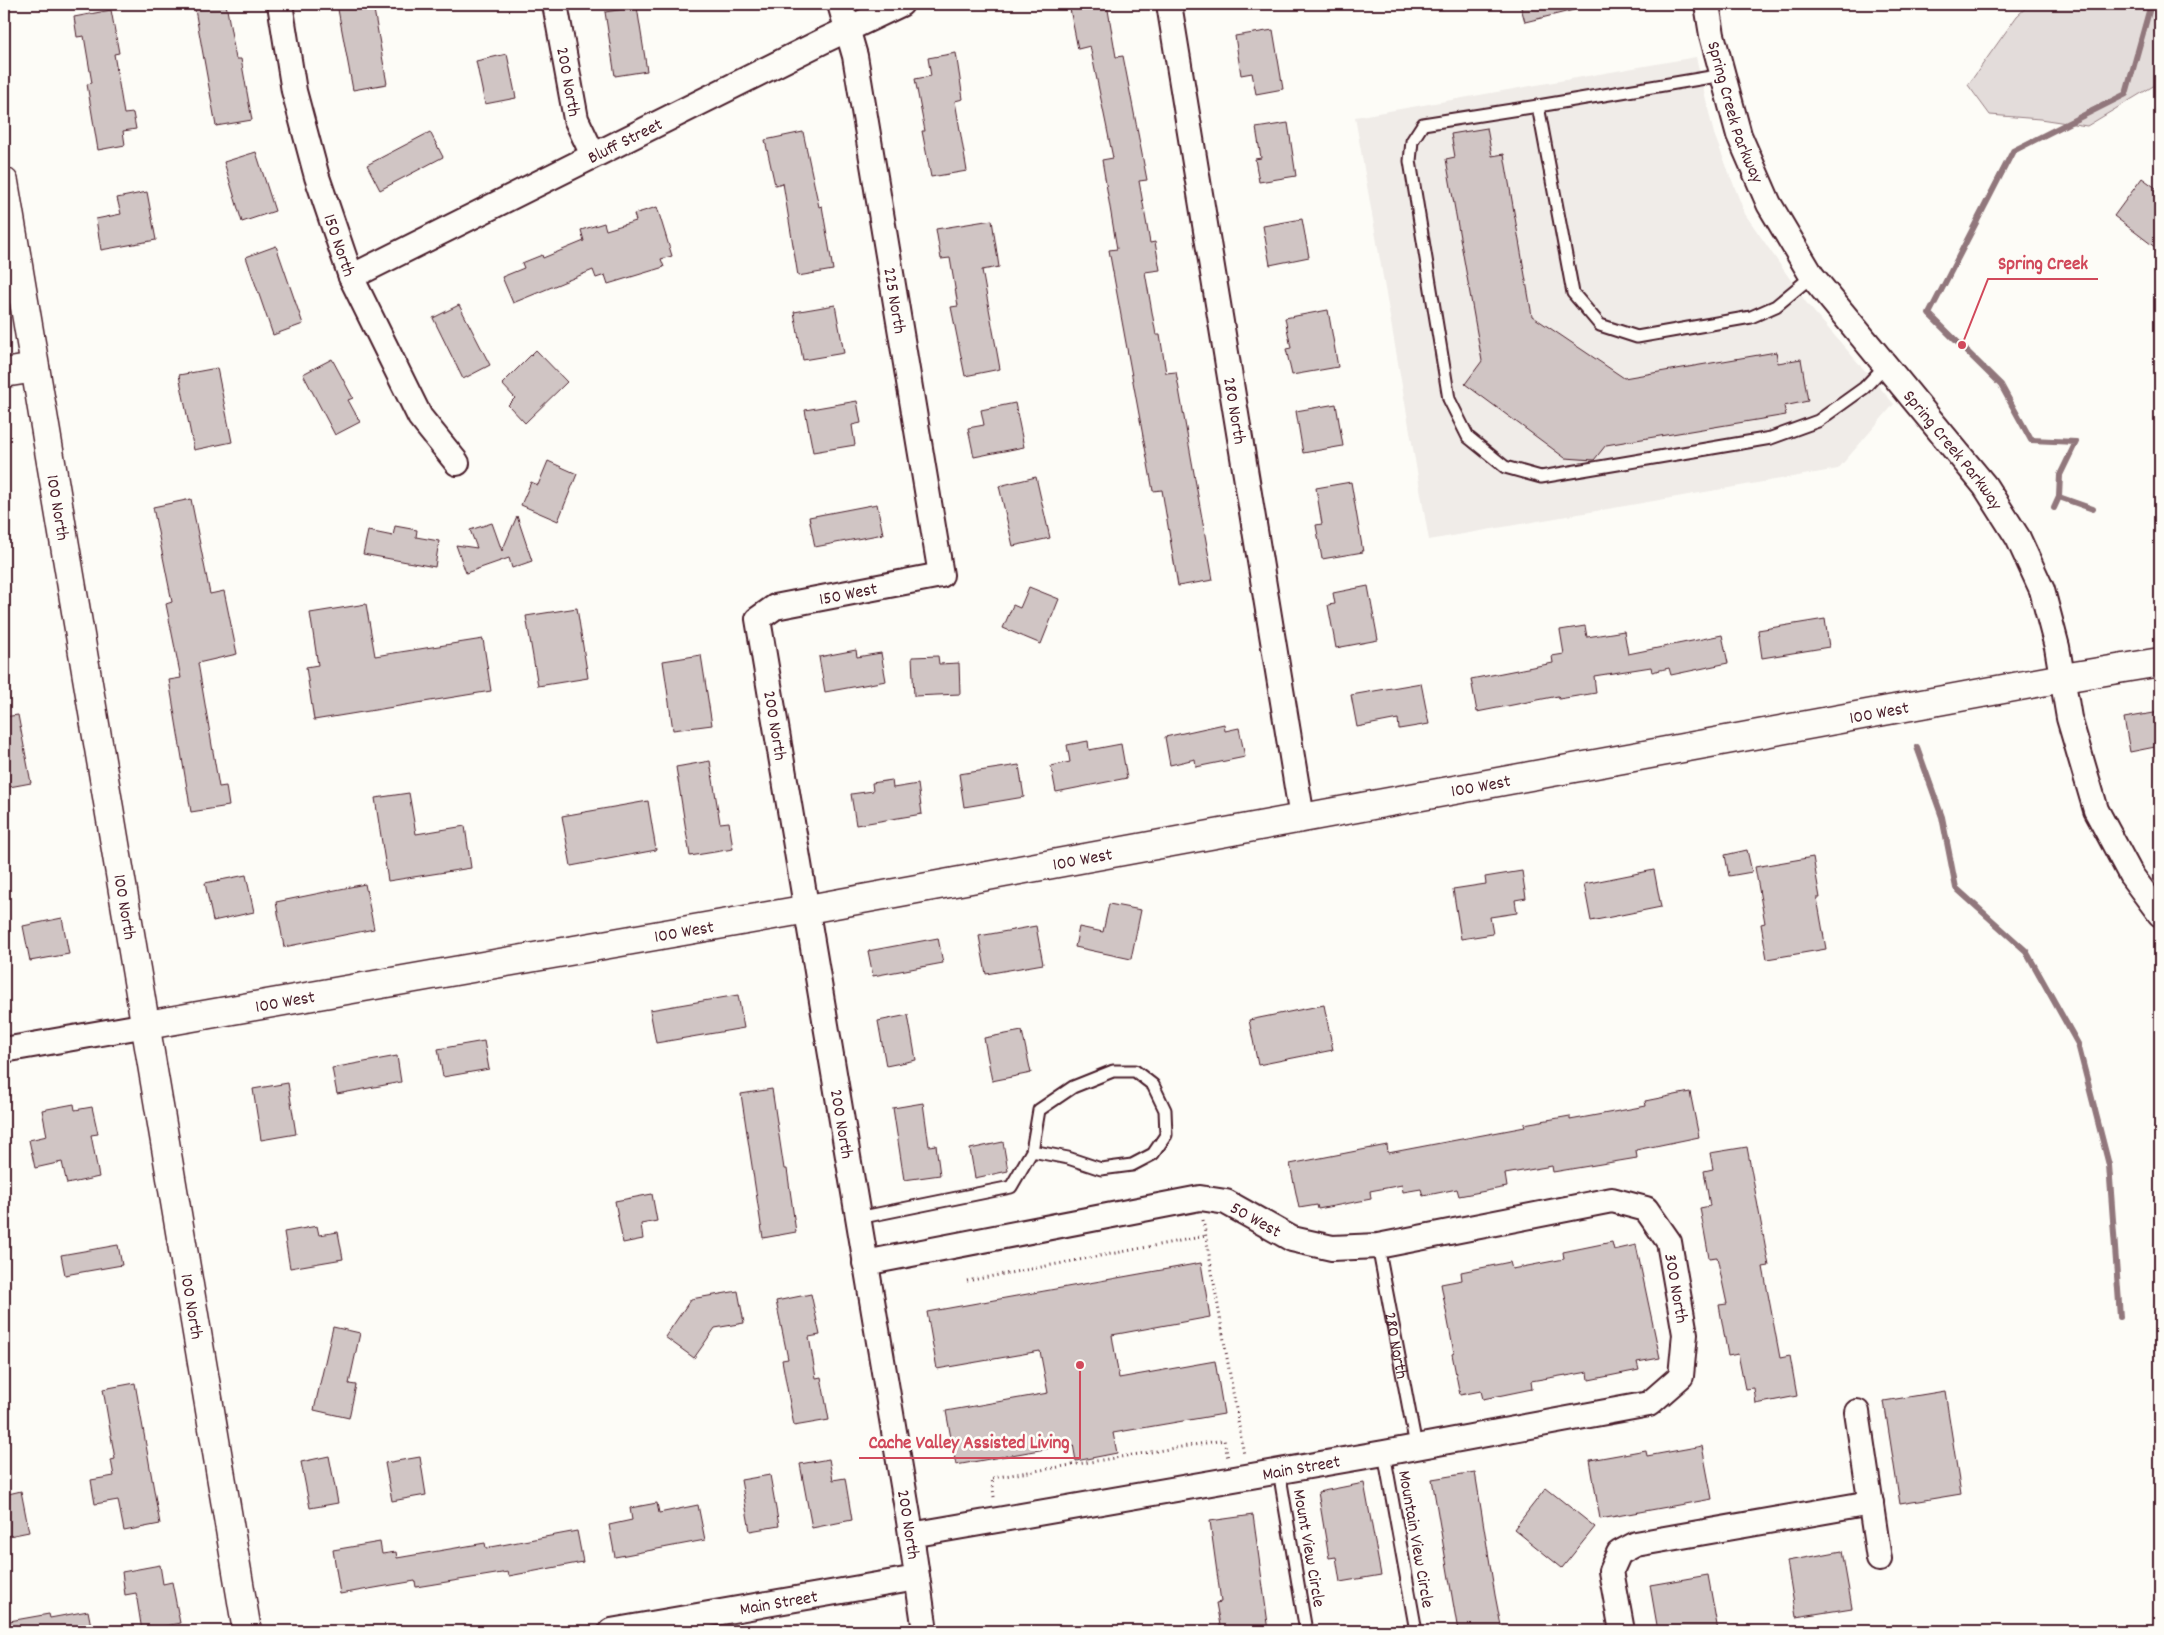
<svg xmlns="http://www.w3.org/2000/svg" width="2164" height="1635" viewBox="0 0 2164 1635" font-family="Dekko,sans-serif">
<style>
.built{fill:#f0ece8}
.green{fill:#e3dcda;stroke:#967e82}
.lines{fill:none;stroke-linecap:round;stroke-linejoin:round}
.stream{stroke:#91777b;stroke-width:6}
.building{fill:#d0c5c4;stroke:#4a1f2b}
.lane-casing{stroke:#4a1f2b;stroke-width:15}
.street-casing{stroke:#4a1f2b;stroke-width:28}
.secondary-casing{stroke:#4a1f2b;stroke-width:31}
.path{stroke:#4a1f2b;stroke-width:3;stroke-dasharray:1 4;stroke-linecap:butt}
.lane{stroke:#fdfcf7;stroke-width:11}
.street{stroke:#fdfcf7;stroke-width:24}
.secondary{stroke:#fdfcf7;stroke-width:28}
.labels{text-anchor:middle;stroke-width:5;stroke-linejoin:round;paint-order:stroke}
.street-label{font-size:18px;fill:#4a1f2b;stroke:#fdfcf7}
.leader{fill:none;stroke:#d1495b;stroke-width:2}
.callout-dot{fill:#d1495b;stroke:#fdfcf7;stroke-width:2}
.callout-label{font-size:19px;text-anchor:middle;font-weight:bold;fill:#d1495b;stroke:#fdfcf7;stroke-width:5;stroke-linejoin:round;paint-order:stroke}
</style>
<rect width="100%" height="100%" fill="#fdfcf7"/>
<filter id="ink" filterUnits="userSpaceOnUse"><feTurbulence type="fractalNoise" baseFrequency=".02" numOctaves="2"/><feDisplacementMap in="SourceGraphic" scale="10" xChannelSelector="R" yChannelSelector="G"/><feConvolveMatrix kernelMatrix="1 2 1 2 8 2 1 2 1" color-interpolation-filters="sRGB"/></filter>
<g filter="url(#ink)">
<path class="built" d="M 1696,57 L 1714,134 L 1745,214 L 1808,305 L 1894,404 L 1838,469 L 1429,540 L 1355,117 Z"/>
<path class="green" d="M 2030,4 L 2160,4 L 2160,82 L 2087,126 L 2040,119 L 1990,115 L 1968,85 L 2017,16 Z"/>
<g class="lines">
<g class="stream">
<path d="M 2054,508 L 2059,497"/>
<path d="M 2093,509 L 2059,497 L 2060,475 L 2076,442 L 2031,440 L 2001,385 L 1929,314 L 2013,151 L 2126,94 L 2151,4"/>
<path d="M 1917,747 L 1942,817 L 1956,888 L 2026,951 L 2078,1044 L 2109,1165 L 2120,1317"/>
</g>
</g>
<g class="building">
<path d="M 194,4 L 226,4 L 236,59 L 241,59 L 252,120 L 216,126 Z"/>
<path d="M 337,4 L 373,4 L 387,84 L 353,90 Z"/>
<path d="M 1069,4 L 1107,4 L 1116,57 L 1123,56 L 1147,180 L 1139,181 L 1150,243 L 1155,242 L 1160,270 L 1145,272 L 1156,335 L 1160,335 L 1166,373 L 1176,372 L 1213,580 L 1178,586 L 1162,490 L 1153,491 L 1109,250 L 1117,249 L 1102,160 L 1113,158 L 1090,46 L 1078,49 Z"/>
<path d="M 1520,4 L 1573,4 L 1574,10 L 1525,22 Z"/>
<path d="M 637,7 L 647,71 L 615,76 L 605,12 Z"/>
<path d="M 111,10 L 119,53 L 114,54 L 124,114 L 133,113 L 136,129 L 123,131 L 125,145 L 98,150 L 87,84 L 92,83 L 84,36 L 77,37 L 74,17 Z"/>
<path d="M 1273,30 L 1283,89 L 1256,94 L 1252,73 L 1241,75 L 1235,36 Z"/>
<path d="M 956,53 L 963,99 L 955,101 L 967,171 L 931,177 L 922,131 L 925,131 L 915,79 L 931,76 L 928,58 Z"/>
<path d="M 507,54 L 516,98 L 485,104 L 476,61 Z"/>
<path d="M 1288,123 L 1296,176 L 1259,182 L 1255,159 L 1261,158 L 1256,128 Z"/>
<path d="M 1487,128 L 1492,156 L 1504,154 L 1532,316 L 1624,378 L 1776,352 L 1778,363 L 1801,359 L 1808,401 L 1784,406 L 1786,415 L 1606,445 L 1594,460 L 1565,458 L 1465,384 L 1482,361 L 1446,159 L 1455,157 L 1451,134 Z"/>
<path d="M 430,132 L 443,157 L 380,190 L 367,165 Z"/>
<path d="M 803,132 L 819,207 L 822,206 L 833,270 L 798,276 L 783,183 L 775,185 L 765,140 Z"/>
<path d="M 256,152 L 275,211 L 242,222 L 224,162 Z"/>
<path d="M 2142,178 L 2160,191 L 2160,251 L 2114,216 Z"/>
<path d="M 147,192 L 156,240 L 101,250 L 96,219 L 121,214 L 117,198 Z"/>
<path d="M 657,207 L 672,256 L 661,259 L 664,267 L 608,284 L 605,275 L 596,278 L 593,270 L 513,303 L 502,277 L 524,268 L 522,263 L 542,255 L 543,258 L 584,241 L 581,230 L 604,223 L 606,230 L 636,221 L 634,214 Z"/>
<path d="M 1302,219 L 1309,257 L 1270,265 L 1263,226 Z"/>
<path d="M 992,220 L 999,267 L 982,270 L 1000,369 L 965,376 L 951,307 L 958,306 L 950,258 L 941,259 L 936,229 Z"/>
<path d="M 276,246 L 303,324 L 273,335 L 246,257 Z"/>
<path d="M 459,305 L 490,365 L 463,379 L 433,318 Z"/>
<path d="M 835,305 L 844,353 L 803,360 L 794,312 Z"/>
<path d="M 1328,310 L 1338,367 L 1292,375 L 1286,349 L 1291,348 L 1285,318 Z"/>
<path d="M 536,350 L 567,382 L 525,423 L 508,405 L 515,398 L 502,384 Z"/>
<path d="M 332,359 L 353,398 L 348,400 L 360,422 L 335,435 L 303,374 Z"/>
<path d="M 217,368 L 232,442 L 194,450 L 179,375 Z"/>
<path d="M 857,401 L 861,423 L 852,425 L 855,445 L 813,452 L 805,410 Z"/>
<path d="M 1015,403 L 1024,447 L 974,457 L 968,428 L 984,425 L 981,410 Z"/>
<path d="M 1336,404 L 1343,446 L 1303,453 L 1296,411 Z"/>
<path d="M 548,461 L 577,474 L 558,521 L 521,505 L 531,482 L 538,485 Z"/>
<path d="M 1036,477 L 1050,538 L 1013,546 L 999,486 Z"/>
<path d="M 1351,482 L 1363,552 L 1322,559 L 1316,525 L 1322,524 L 1316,488 Z"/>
<path d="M 191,499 L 210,594 L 224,591 L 237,654 L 198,663 L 219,787 L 226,786 L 229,806 L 191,812 L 169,680 L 181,678 L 166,604 L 172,602 L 153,507 Z"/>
<path d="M 877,504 L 883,534 L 815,547 L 809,517 Z"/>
<path d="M 517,516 L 532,561 L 512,568 L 509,558 L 466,573 L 456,545 L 477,548 L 470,530 L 492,523 L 502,551 Z"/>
<path d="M 395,526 L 417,530 L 416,537 L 439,541 L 435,567 L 363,554 L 368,531 L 393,536 Z"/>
<path d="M 1368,586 L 1378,640 L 1336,648 L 1328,605 L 1335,604 L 1333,593 Z"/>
<path d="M 1029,587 L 1059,599 L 1041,644 L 1003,628 L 1013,605 L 1020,608 Z"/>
<path d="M 366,604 L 375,656 L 483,639 L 491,691 L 314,720 L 306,667 L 318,665 L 310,613 Z"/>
<path d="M 577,608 L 588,678 L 538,686 L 526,616 Z"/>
<path d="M 1825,619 L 1829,647 L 1762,658 L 1758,630 Z"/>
<path d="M 1585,626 L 1587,637 L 1624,631 L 1628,654 L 1722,635 L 1728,663 L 1671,675 L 1669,668 L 1652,672 L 1651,667 L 1594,676 L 1596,693 L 1559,699 L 1558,696 L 1477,712 L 1471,679 L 1553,663 L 1552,656 L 1564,654 L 1560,630 Z"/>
<path d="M 856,650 L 857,657 L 881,653 L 886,681 L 825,692 L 819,657 Z"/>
<path d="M 701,655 L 712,725 L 673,730 L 663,661 Z"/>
<path d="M 938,656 L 939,664 L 959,663 L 960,694 L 914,696 L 912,657 Z"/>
<path d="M 1421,683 L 1429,724 L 1399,729 L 1398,719 L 1357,727 L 1351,695 Z"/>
<path d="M 2160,712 L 2160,746 L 2130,752 L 2124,718 Z"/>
<path d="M 18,715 L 31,783 L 4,788 L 4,717 Z"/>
<path d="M 1224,724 L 1225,731 L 1239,728 L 1245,757 L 1196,767 L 1195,759 L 1170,765 L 1165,737 Z"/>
<path d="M 1088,741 L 1089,750 L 1121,744 L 1127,778 L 1056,792 L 1051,766 L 1070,762 L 1067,745 Z"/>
<path d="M 710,761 L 720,823 L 729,822 L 733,849 L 690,856 L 676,767 Z"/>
<path d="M 1019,765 L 1024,797 L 964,807 L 959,774 Z"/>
<path d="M 892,780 L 893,788 L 918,784 L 922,814 L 856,825 L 851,794 L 873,791 L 872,783 Z"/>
<path d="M 409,793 L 416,834 L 465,826 L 471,868 L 388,881 L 375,798 Z"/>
<path d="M 648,801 L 656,850 L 571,866 L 562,816 Z"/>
<path d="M 1747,850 L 1752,872 L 1729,876 L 1725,855 Z"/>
<path d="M 1813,857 L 1820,898 L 1817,898 L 1826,949 L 1767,959 L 1761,924 L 1765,923 L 1755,867 Z"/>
<path d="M 1654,870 L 1661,907 L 1591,921 L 1584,884 Z"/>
<path d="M 1522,871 L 1526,898 L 1515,900 L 1517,913 L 1490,917 L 1493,934 L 1461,939 L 1453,889 L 1486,884 L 1485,877 Z"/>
<path d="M 246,875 L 254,912 L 213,921 L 205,883 Z"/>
<path d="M 365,884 L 374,929 L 284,947 L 276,902 Z"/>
<path d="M 1109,904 L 1141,910 L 1131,959 L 1075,947 L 1079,927 L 1103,932 Z"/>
<path d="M 62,918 L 69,954 L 30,961 L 23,926 Z"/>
<path d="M 1036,926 L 1043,964 L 986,974 L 979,936 Z"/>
<path d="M 938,938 L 943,963 L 873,976 L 868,951 Z"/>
<path d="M 738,995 L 744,1028 L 656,1043 L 650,1010 Z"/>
<path d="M 1324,1005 L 1333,1050 L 1258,1065 L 1249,1020 Z"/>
<path d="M 908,1015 L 916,1060 L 886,1066 L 878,1021 Z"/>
<path d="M 1022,1031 L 1031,1073 L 992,1081 L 984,1038 Z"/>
<path d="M 484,1041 L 489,1069 L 443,1077 L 438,1049 Z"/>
<path d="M 397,1056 L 401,1082 L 337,1094 L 332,1068 Z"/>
<path d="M 288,1083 L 296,1134 L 261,1140 L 253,1089 Z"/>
<path d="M 772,1089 L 784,1169 L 787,1169 L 796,1232 L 763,1238 L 741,1094 Z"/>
<path d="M 1690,1092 L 1699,1137 L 1636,1150 L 1637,1158 L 1553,1172 L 1552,1166 L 1505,1174 L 1507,1187 L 1459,1196 L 1457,1189 L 1423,1196 L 1421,1189 L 1403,1192 L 1402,1185 L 1370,1191 L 1371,1199 L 1318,1209 L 1317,1205 L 1299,1208 L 1290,1164 L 1387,1145 L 1388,1153 L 1525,1127 L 1524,1124 L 1570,1116 L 1570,1120 L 1646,1106 L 1645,1101 Z"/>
<path d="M 923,1103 L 929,1146 L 936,1145 L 940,1175 L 904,1180 L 893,1108 Z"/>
<path d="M 74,1104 L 75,1110 L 92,1107 L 98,1134 L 91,1135 L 99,1177 L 67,1184 L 62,1162 L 35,1168 L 29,1140 L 47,1136 L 42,1110 Z"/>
<path d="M 1003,1142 L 1008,1171 L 975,1178 L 970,1149 Z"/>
<path d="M 1747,1147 L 1769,1266 L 1763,1267 L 1780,1358 L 1790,1356 L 1797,1396 L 1756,1404 L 1754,1388 L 1745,1389 L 1738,1354 L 1728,1356 L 1719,1305 L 1727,1304 L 1717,1257 L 1709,1258 L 1700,1208 L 1710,1206 L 1704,1171 L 1713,1169 L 1710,1153 Z"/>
<path d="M 652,1194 L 657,1221 L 641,1224 L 643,1239 L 623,1243 L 615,1201 Z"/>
<path d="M 317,1226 L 319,1235 L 338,1232 L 343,1259 L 290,1268 L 284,1232 Z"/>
<path d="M 1612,1242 L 1614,1250 L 1636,1245 L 1660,1358 L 1637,1362 L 1639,1370 L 1589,1380 L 1588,1372 L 1566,1376 L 1566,1375 L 1531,1381 L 1532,1389 L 1483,1399 L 1481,1391 L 1460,1395 L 1452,1354 L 1454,1353 L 1441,1284 L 1462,1280 L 1461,1272 L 1510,1262 L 1512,1269 L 1564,1259 L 1563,1252 Z"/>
<path d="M 118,1245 L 122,1265 L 65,1275 L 61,1255 Z"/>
<path d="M 1201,1263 L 1210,1317 L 1112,1335 L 1119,1378 L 1215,1361 L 1224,1414 L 1113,1433 L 1117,1453 L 1076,1461 L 1073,1444 L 956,1465 L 946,1411 L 1048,1393 L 1040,1351 L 937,1369 L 927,1312 Z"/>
<path d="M 738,1291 L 744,1323 L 715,1328 L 694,1358 L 665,1337 L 691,1299 Z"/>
<path d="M 811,1294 L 820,1335 L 809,1337 L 816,1378 L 821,1377 L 829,1420 L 794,1426 L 782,1360 L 788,1359 L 776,1301 Z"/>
<path d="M 333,1327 L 360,1333 L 349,1384 L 356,1385 L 349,1418 L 314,1410 Z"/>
<path d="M 135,1383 L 160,1524 L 124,1531 L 118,1500 L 95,1504 L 91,1480 L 114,1476 L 111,1460 L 115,1459 L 103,1389 Z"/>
<path d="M 1945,1391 L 1961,1494 L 1900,1504 L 1884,1401 Z"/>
<path d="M 1702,1446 L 1712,1499 L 1600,1519 L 1590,1460 L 1646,1450 L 1647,1456 Z"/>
<path d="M 329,1456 L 338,1503 L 310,1508 L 301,1462 Z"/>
<path d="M 420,1457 L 426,1495 L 392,1501 L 385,1463 Z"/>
<path d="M 829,1459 L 833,1480 L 845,1478 L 852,1520 L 812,1528 L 800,1464 Z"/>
<path d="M 1475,1472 L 1495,1595 L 1502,1631 L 1458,1631 L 1453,1602 L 1432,1479 Z"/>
<path d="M 770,1475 L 779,1526 L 750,1531 L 741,1480 Z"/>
<path d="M 1364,1483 L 1381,1575 L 1340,1582 L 1336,1557 L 1329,1558 L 1318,1492 Z"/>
<path d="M 1546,1488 L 1595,1527 L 1562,1568 L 1514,1529 Z"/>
<path d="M 21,1491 L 29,1532 L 4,1537 L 4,1495 Z"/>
<path d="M 657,1503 L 659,1513 L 698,1505 L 705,1540 L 615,1557 L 609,1525 L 632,1520 L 630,1508 Z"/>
<path d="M 1253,1515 L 1269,1631 L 1221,1631 L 1216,1603 L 1221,1602 L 1210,1521 Z"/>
<path d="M 577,1531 L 583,1562 L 509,1576 L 508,1572 L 416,1587 L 415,1581 L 340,1594 L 333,1550 L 380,1542 L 382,1554 L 396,1552 L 397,1558 L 485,1543 L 486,1548 Z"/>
<path d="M 1842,1551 L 1852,1608 L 1796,1617 L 1787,1561 Z"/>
<path d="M 160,1565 L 163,1584 L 172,1582 L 180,1623 L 160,1627 L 161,1631 L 142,1631 L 136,1593 L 125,1595 L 122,1572 Z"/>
<path d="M 1708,1575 L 1718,1631 L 1658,1631 L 1650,1585 Z"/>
<path d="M 88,1611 L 92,1631 L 4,1631 L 4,1622 L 49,1614 L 50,1618 Z"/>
</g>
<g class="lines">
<defs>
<g id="lane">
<path d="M 1723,75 L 1538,106 L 1573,293 L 1600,325 L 1637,337 L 1751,317 L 1776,306 L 1812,276"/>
<path d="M 1538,106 L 1423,124 L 1412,141 L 1410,161 L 1449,399 L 1468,437 L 1505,467 L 1541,477 L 1771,438 L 1818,421 L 1864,388 L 1886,365"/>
<path d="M 858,1218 L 1011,1187 L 1032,1151 L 1039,1110 L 1073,1087 L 1113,1071 L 1135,1071 L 1153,1085 L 1165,1110 L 1166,1135 L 1153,1154 L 1132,1165 L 1101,1169 L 1068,1158 L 1032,1151"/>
<path id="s1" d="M 1378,1246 L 1416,1446"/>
<path d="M 1384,1453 L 1416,1631"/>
<path d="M 1279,1471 L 1306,1631"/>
</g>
<g id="street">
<path id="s2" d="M 280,4 L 294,91 L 317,177 L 351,277 L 420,417 L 457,463"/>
<path id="s3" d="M 555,4 L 576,119 L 593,155"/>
<path id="s4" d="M 840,4 L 855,56 L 941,575 L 775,607 L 758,619 L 909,1521 L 925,1631"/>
<path id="s5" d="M 1169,4 L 1302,818"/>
<path id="s6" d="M 1707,4 L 1712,35 L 1739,135 L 1769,204 L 1812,276 L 1985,486 L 2018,538 L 2042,590 L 2057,647 L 2069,718 L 2096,810 L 2131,875 L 2160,914"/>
<path id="s7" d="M 351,277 L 825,40 L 901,4"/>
<path d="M 4,1050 L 147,1025"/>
<path id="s8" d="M 865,1263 L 1200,1198 L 1226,1202 L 1292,1239 L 1332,1248 L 1378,1246 L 1612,1200 L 1646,1209 L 1669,1242 L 1685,1334 L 1681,1376 L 1649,1404 L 1384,1453 L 911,1535"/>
<path d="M 1857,1412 L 1879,1559"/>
<path id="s9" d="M 611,1631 L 917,1578"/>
<path d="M 1622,1631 L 1611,1571 L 1619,1553 L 1636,1544 L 1871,1503"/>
</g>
<g id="secondary">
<path id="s10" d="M 4,182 L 247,1631"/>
<path d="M 4,373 L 35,368"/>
<path id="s11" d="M 147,1025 L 808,909 L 2063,678 L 2160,662"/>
</g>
</defs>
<use href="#lane" class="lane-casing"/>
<use href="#street" class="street-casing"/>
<use href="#secondary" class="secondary-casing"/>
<g class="path">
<path d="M 1203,1220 L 1244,1455"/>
<path d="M 967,1281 L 1206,1236"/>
<path d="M 994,1497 L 992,1478 L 1224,1440 L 1228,1458"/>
</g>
<use href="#lane" class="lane"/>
<use href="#street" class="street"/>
<use href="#secondary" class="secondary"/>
</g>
</g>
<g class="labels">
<g class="street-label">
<text dy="6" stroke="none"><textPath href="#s3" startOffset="79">200 North</textPath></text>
<text dy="6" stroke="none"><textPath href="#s6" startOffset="112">Spring Creek Parkway</textPath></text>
<text dy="6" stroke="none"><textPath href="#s7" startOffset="306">Bluff Street</textPath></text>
<text dy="6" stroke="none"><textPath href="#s2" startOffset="249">150 North</textPath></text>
<text dy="6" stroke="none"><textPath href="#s4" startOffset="302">225 North</textPath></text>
<text dy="6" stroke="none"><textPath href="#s5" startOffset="412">280 North</textPath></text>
<text dy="6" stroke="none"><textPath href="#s6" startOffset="518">Spring Creek Parkway</textPath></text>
<text dy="6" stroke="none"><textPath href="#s10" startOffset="330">100 North</textPath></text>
<text transform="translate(848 593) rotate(-11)" y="6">150 West</text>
<text dy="6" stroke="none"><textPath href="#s11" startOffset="1760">100 West</textPath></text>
<text dy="6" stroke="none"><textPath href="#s4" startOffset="878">200 North</textPath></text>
<text dy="6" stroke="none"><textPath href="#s11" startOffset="1355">100 West</textPath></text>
<text dy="6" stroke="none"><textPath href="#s11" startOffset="950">100 West</textPath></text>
<text dy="6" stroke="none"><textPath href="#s10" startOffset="735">100 North</textPath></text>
<text dy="6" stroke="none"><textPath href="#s11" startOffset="545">100 West</textPath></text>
<text dy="6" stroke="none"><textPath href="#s11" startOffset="140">100 West</textPath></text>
<text dy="6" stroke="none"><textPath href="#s4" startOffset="1282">200 North</textPath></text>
<text dy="6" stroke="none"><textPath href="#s8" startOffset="402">50 West</textPath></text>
<text dy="6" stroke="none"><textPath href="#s8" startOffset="891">300 North</textPath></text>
<text dy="6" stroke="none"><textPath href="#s10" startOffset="1140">100 North</textPath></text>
<text dy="6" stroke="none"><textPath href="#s1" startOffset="101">280 North</textPath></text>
<text transform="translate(1301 1467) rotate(-10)" y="6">Main Street</text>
<text dy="6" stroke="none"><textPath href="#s4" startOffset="1688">200 North</textPath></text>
<text transform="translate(1417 1539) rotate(80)" y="6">Mountain View Circle</text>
<text transform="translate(1310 1548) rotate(80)" y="6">Mount View Circle</text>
<text dy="6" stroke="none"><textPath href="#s9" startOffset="170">Main Street</textPath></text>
</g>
</g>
<path class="leader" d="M1962 345L1988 279H2098M1080 1365L1080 1458H859"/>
<g class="callout-dot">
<circle cx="1962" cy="345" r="5"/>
<circle cx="1080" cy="1365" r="5"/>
</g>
<g class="callout-label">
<text x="2043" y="269">Spring Creek</text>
<text x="969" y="1448">Cache Valley Assisted Living</text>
</g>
<rect width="2164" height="1635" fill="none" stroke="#fdfcf7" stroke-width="20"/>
<rect x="10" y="10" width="2144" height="1615" fill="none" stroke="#4a1f2b" stroke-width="2" filter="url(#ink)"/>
</svg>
